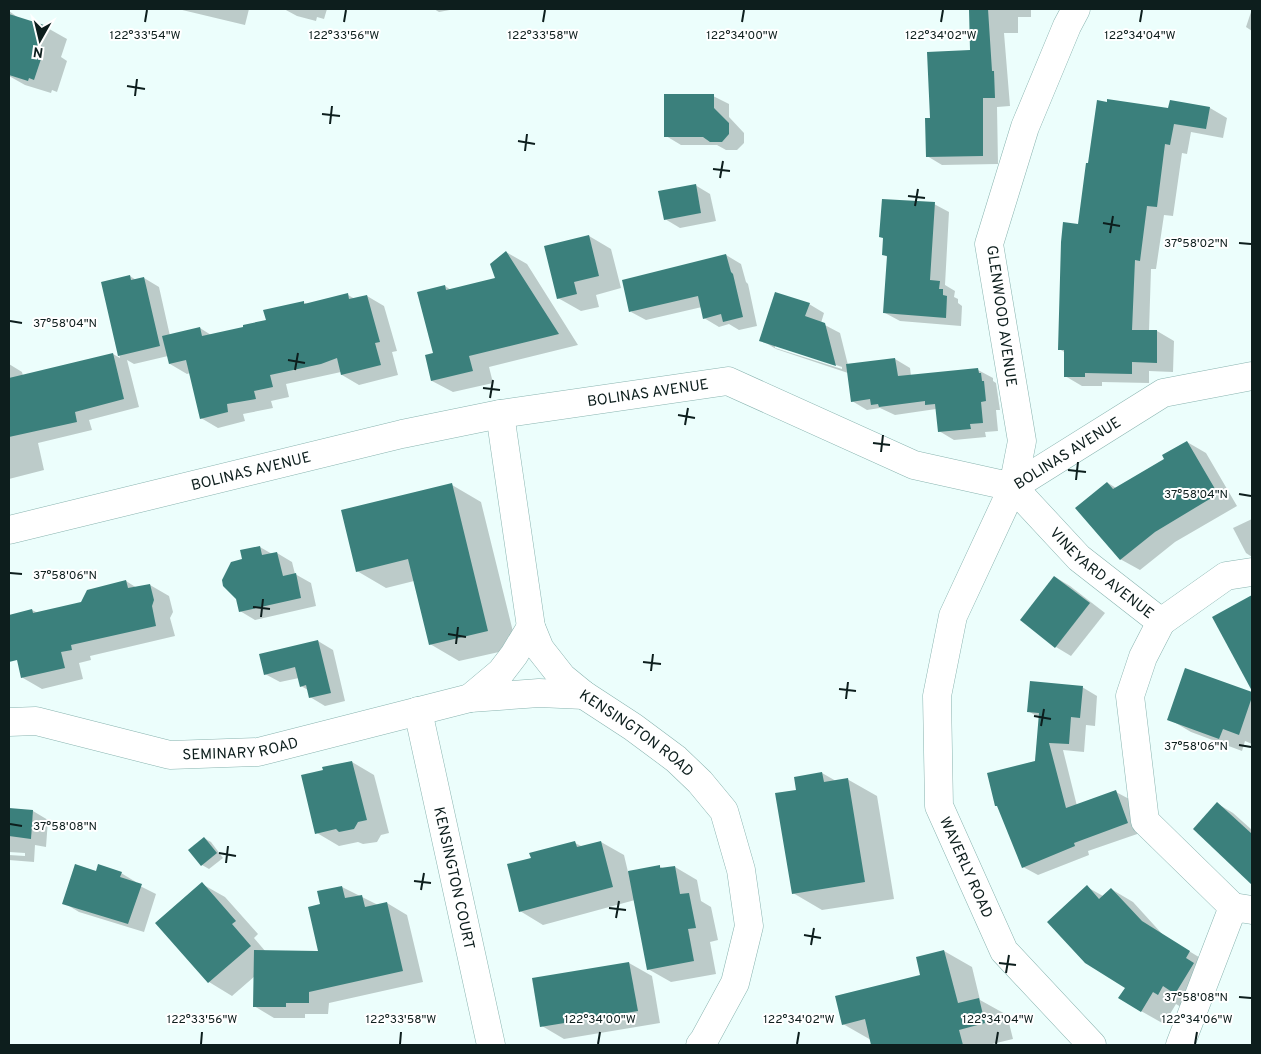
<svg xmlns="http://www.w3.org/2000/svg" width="1261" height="1054" viewBox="0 0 1261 1054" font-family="Overpass,sans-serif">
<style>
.shadow{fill:#0003;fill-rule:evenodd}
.building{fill:#3b807c}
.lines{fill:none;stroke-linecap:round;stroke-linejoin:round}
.minor-casing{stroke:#89b4b0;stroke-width:29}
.tertiary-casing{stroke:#89b4b0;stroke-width:29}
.minor{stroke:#fff;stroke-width:28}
.tertiary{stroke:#fff;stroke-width:28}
.ticks{fill:none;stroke:#0d1e1d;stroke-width:2}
.labels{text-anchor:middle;stroke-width:4;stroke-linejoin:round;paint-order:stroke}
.street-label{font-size:15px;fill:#0d1e1d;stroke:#fff}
.ticks-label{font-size:12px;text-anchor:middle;fill:#0d1e1d;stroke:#fff;stroke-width:4;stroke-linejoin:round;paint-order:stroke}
</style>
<rect width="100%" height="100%" fill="#ecfefc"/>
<g class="shadow">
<path d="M 178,9 L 249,9 L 245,25 Z"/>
<path d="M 284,9 L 327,9 L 324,19 L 317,17 L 316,21 L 297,16 Z"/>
<path d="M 434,9 L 455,9 L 439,12 Z"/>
<path d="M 970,9 L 1031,9 L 1031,17 L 1018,17 L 1018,33 L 1004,33 L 1010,106 L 997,107 L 998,164 L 942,165 L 927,156 L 932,119 L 971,52 Z"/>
<path d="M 1252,9 L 1252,31 L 1246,27 Z"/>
<path d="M 9,11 L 20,19 L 44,26 L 67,39 L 61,57 L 67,61 L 57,92 L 52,90 L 51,93 L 25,85 L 9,76 Z"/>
<path d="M 713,96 L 729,104 L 729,117 L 744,133 L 744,143 L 737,150 L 726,150 L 717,145 L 681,145 L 666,136 Z"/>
<path d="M 1210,108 L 1227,118 L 1223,138 L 1191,132 L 1187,154 L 1182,153 L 1173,216 L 1164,215 L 1156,269 L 1151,269 L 1149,331 L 1157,331 L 1174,341 L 1173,372 L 1149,371 L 1149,383 L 1102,382 L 1102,386 L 1082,386 L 1065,376 L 1066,353 L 1059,349 L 1079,225 L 1169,109 Z"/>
<path d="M 695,185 L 710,194 L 716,221 L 680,228 L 665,219 Z"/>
<path d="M 934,204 L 949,212 L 945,285 L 955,291 L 954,297 L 958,299 L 958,303 L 962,306 L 961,326 L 900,321 L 885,313 L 889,258 L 883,254 Z"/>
<path d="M 589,236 L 611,249 L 621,288 L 596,295 L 599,307 L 581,311 L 558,298 Z"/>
<path d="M 506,252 L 527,264 L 578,345 L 489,367 L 493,383 L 453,392 L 432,381 L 434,354 L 445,286 L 451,290 L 497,279 Z"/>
<path d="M 726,255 L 741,264 L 746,282 L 748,284 L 757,326 L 739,330 L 729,324 L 719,327 L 704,318 L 702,307 L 646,320 L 631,312 Z"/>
<path d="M 130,276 L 136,280 L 144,278 L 159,287 L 170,336 L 200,328 L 211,335 L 244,328 L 267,321 L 303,302 L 307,304 L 348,295 L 355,299 L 367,296 L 384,306 L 397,351 L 392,352 L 398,375 L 359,385 L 342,375 L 341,372 L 286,384 L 289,397 L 271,401 L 273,408 L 243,414 L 245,421 L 218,428 L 201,418 L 190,373 L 187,374 L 170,364 L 168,356 L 134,364 L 127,360 L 139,407 L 89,420 L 92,430 L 38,443 L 44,470 L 9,479 L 9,364 L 22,372 L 23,376 L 113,354 L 120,358 L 103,283 Z"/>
<path d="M 809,304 L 824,313 L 821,323 L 840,333 L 848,365 L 895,359 L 910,368 L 911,376 L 978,370 L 993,378 L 993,381 L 996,383 L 1000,410 L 996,410 L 998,431 L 985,432 L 986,437 L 954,440 L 939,431 L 937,410 L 936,409 L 895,415 L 880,408 L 867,410 L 852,401 L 848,373 L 776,349 L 761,340 ZM 775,345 L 842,367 L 842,369 L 775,348 Z"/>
<path d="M 1187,442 L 1206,453 L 1237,506 L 1175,542 L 1140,570 L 1120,559 L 1108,483 L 1116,488 L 1166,460 Z"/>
<path d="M 452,485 L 481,502 L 517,648 L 459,661 L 430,644 L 414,581 L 386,588 L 357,571 Z"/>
<path d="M 1252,519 L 1252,557 L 1246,553 L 1233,528 Z"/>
<path d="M 260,547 L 272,554 L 277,553 L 292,562 L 295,574 L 311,583 L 316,606 L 255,620 L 240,611 L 243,560 Z"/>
<path d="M 1055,577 L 1070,586 L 1105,613 L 1071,656 L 1056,647 L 1022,620 Z"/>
<path d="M 126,581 L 137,588 L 150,585 L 169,596 L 173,612 L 170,618 L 175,636 L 90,656 L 91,660 L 79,663 L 83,679 L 42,689 L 23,678 L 9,616 L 32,610 L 38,613 L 81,603 Z"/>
<path d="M 1252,597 L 1252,689 L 1214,618 Z"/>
<path d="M 318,641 L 333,650 L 345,701 L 325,706 L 310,697 L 308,690 L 301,686 L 299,678 L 280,682 L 265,674 Z"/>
<path d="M 1186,670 L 1252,693 L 1252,744 L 1245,741 L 1242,751 L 1191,732 L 1169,719 Z"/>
<path d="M 1082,687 L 1097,696 L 1095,726 L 1086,725 L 1084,752 L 1063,750 L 1077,806 L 1116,792 L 1131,800 L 1143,832 L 1088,851 L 1089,855 L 1038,875 L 1023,867 L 1040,718 L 1028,711 Z"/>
<path d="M 352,762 L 374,775 L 389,833 L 381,835 L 377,842 L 363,844 L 358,842 L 339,846 L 317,833 Z"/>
<path d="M 822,773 L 836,781 L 847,779 L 877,796 L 894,899 L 822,910 L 793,893 L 797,791 Z"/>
<path d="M 1218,804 L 1233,813 L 1252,830 L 1252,883 L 1195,829 Z"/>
<path d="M 9,809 L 33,811 L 48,820 L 46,847 L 35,845 L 34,862 L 9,860 L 9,855 L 25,856 L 25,853 L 9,852 Z"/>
<path d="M 204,838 L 211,842 L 223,858 L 209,869 L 202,865 Z"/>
<path d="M 601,842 L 624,855 L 628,872 L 659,866 L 664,869 L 675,867 L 697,880 L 701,901 L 711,907 L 718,940 L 710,942 L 716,974 L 671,982 L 648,969 L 635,900 L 543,925 L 520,911 L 532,859 L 575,843 L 583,847 Z"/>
<path d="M 97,873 L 121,873 L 136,882 L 136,884 L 156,894 L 144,932 L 79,912 L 64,903 Z"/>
<path d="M 202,884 L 225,897 L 258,934 L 254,938 L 266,952 L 320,952 L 321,905 L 342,887 L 378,905 L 387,903 L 407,915 L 423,982 L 329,1003 L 328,1014 L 305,1014 L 305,1018 L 274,1018 L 254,1006 L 255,976 L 232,996 L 209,982 L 157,923 Z"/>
<path d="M 1087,887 L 1103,896 L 1111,889 L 1133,902 L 1164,936 L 1212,965 L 1181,1007 L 1176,1004 L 1164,1024 L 1141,1011 L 1127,987 Z"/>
<path d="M 944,951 L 972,967 L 980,1000 L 1007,1015 L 1013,1039 L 988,1045 L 872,1045 L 871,1040 L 843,1024 L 922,976 Z"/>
<path d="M 629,963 L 652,976 L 660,1023 L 564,1039 L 542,1026 Z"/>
</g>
<g class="building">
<path d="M 969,9 L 988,9 L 992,71 L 994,71 L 995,98 L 983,98 L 983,156 L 926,157 L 925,118 L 930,118 L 927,52 L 970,50 Z"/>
<path d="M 9,14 L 44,25 L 38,45 L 45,47 L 34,80 L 29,78 L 28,81 L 9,75 Z"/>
<path d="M 664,94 L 714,94 L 714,108 L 729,123 L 729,134 L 722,142 L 710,142 L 703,137 L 664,137 Z"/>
<path d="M 1107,99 L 1168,108 L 1170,100 L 1210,107 L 1206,129 L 1174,124 L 1170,145 L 1165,144 L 1157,207 L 1147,206 L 1140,261 L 1135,260 L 1132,330 L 1157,330 L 1157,363 L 1132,362 L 1132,374 L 1085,373 L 1085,377 L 1064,377 L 1064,350 L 1058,350 L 1061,242 L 1063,222 L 1078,224 L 1086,163 L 1088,163 L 1097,100 L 1107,102 Z"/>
<path d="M 696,184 L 701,213 L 664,220 L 658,191 Z"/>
<path d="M 882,199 L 935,202 L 930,280 L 940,281 L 939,289 L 943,289 L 943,295 L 947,296 L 946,318 L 883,313 L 887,256 L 882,255 L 883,238 L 879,237 Z"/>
<path d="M 589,235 L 599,276 L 574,282 L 577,294 L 557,299 L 544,246 Z"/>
<path d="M 506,251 L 559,334 L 469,356 L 473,371 L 431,381 L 425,355 L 433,353 L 417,292 L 445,285 L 446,290 L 495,278 L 490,264 Z"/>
<path d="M 726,254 L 731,272 L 733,274 L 743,317 L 723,322 L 721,314 L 703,319 L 698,296 L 629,312 L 622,280 Z"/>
<path d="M 130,275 L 131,280 L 144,277 L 160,346 L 118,356 L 101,282 Z"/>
<path d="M 775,292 L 810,303 L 805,316 L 825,323 L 836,366 L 759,341 Z"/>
<path d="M 348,293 L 349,299 L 367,295 L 380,342 L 375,343 L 381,365 L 341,375 L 337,358 L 321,364 L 270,375 L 273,387 L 254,391 L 256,399 L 227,404 L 228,412 L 200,419 L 186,360 L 169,364 L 162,336 L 200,327 L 202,336 L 243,327 L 243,325 L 266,320 L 263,310 L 304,301 L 304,304 Z"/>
<path d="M 113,353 L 124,399 L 75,412 L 77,422 L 9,437 L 9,378 Z"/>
<path d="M 895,358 L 898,376 L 978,368 L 979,373 L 981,373 L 982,381 L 984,381 L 986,401 L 981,402 L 983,423 L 970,424 L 971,429 L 938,432 L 935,404 L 925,405 L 925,401 L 879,407 L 878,404 L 871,405 L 870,399 L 851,402 L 846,364 Z"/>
<path d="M 1187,441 L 1218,494 L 1155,532 L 1120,560 L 1075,508 L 1107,482 L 1113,489 L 1164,459 L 1162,455 Z"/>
<path d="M 452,483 L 488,631 L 429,645 L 408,559 L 356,572 L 341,510 Z"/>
<path d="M 260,546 L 262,555 L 277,552 L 283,576 L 296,573 L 301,598 L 239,612 L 236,599 L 223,586 L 222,580 L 231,562 L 242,559 L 240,550 Z"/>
<path d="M 1054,576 L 1090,603 L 1055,648 L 1020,620 Z"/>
<path d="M 126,580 L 128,588 L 150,584 L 154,600 L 152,606 L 156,626 L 71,645 L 72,650 L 61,652 L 65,668 L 21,678 L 17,660 L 9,662 L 9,615 L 32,609 L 33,613 L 81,602 L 87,590 Z"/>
<path d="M 1252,595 L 1252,691 L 1212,617 Z"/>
<path d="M 318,640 L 331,693 L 309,698 L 306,685 L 300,687 L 295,667 L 264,675 L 259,654 Z"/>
<path d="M 1185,668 L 1252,692 L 1252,697 L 1239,735 L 1223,729 L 1219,739 L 1167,720 Z"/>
<path d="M 1030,681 L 1083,686 L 1080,718 L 1071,717 L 1069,744 L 1049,743 L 1066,808 L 1116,790 L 1128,823 L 1074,843 L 1075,846 L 1022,868 L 997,806 L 995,806 L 987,773 L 1035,761 L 1039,713 L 1027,712 Z"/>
<path d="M 352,761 L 367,820 L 358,822 L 354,829 L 339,832 L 336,829 L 315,834 L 301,775 L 323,770 L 322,767 Z"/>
<path d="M 822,772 L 824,782 L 848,778 L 865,882 L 792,894 L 775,793 L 796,790 L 794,777 Z"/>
<path d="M 1217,802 L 1252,834 L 1252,885 L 1193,829 Z"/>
<path d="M 9,808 L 33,810 L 31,839 L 9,836 Z"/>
<path d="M 204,837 L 217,853 L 201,866 L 188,850 Z"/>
<path d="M 575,841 L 577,847 L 601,841 L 613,887 L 519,912 L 507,864 L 531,858 L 529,853 Z"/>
<path d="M 75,864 L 96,871 L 98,864 L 122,872 L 120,877 L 142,884 L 128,924 L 62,904 Z"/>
<path d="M 660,865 L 660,868 L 675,866 L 680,894 L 689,893 L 696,928 L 688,929 L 694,961 L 647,970 L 628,871 Z"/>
<path d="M 202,882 L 236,921 L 232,924 L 251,946 L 208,983 L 155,923 Z"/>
<path d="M 1087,885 L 1099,899 L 1111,888 L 1142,921 L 1190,951 L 1186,958 L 1194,963 L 1175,994 L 1163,986 L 1158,995 L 1153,992 L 1141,1012 L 1118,998 L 1125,988 L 1085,963 L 1047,922 Z"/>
<path d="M 342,886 L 345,898 L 362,895 L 365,907 L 387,902 L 403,971 L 309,992 L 309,1003 L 286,1003 L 286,1007 L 253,1007 L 254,950 L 318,951 L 308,907 L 320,904 L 317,891 Z"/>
<path d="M 944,950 L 958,1003 L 979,998 L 985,1023 L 959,1030 L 963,1045 L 871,1045 L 865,1019 L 842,1025 L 835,996 L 920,975 L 916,957 Z"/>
<path d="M 629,962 L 638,1011 L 540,1027 L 532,978 Z"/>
</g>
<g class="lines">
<defs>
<g id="minor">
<path id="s1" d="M 500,414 L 531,627 L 540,649 L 562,677 L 584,695 L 633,727 L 676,759 L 700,782 L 724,811 L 741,870 L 749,926 L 735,983 L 704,1040 L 700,1045"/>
<path id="s2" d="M 1013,487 L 953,616 L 937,696 L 939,806 L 1004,951 L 1092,1045"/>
<path id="s3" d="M 1013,487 L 1079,558 L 1161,622 L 1226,576 L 1252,572"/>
<path id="s4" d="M 1013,487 L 1163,393 L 1252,376"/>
<path d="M 1161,622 L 1143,657 L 1130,696 L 1145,821 L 1233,907"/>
<path d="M 470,698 L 501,672 L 514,655 L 531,627"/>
<path id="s5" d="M 418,711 L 491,1045"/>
<path id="s6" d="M 9,722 L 36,721 L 170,755 L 258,752 L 470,698 L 539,693 L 584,695"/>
<path d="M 1180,1045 L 1233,907 L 1252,910"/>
</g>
<g id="tertiary">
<path id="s7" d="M 9,530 L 402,434 L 500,414 L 728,381 L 914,465 L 1013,487 L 1022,441 L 989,244 L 1025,127 L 1067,26 L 1076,9"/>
</g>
</defs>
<use href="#minor" class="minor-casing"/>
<use href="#tertiary" class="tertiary-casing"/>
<use href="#minor" class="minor"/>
<use href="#tertiary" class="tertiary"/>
</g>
<path class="ticks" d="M 145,22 L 147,10M 344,22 L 346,10M 543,22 L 545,10M 742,22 L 744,10M 941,22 L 943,10M 1140,22 L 1142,10M 127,86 L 145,89M 135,96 L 137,79M 322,114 L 340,116M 330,124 L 332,106M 518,141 L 535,144M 525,151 L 527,134M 713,169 L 730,171M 720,178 L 723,161M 908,196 L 925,198M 915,206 L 918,189M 1103,223 L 1120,226M 1110,233 L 1113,216M 1239,243 L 1251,244M 10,321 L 22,323M 288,360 L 305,363M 295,370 L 298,353M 483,388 L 500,390M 490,398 L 493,380M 678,415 L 695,418M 685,425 L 688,408M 873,443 L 890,445M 881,452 L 883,435M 1068,470 L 1086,472M 1076,480 L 1078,462M 1239,494 L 1251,496M 10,573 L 22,574M 253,607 L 270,609M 261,617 L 263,599M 448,634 L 466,637M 456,644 L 458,627M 643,662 L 661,664M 651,671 L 653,654M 839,689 L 856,691M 846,699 L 848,682M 1034,716 L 1051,719M 1041,726 L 1044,709M 1239,745 L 1251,747M 10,824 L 22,826M 219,853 L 236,856M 226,863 L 228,846M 414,881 L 431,883M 421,890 L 424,873M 609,908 L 626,910M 616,918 L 619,901M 804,935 L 821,938M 811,945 L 814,928M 999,963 L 1016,965M 1006,973 L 1009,955M 1239,997 L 1251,998M 201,1044 L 202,1032M 400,1044 L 401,1032M 598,1044 L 600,1032M 797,1044 L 799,1032M 996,1044 L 998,1032M 1195,1044 L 1197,1032"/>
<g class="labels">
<g class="street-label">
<text transform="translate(1002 316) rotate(82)" y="5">GLENWOOD AVENUE</text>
<text dy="5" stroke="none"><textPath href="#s7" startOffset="654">BOLINAS AVENUE</textPath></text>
<text dy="5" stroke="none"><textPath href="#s4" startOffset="64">BOLINAS AVENUE</textPath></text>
<text dy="5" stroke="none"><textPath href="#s7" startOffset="249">BOLINAS AVENUE</textPath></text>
<text dy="5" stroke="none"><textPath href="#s3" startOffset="124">VINEYARD AVENUE</textPath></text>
<text dy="5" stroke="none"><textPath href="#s1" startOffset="368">KENSINGTON ROAD</textPath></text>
<text dy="5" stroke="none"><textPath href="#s6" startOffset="236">SEMINARY ROAD</textPath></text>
<text dy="5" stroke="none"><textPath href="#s2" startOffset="401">WAVERLY ROAD</textPath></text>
<text dy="5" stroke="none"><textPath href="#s5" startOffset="171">KENSINGTON COURT</textPath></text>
</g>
</g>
<g class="ticks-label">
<text x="145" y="39">122°33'54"W</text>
<text x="344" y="39">122°33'56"W</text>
<text x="543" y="39">122°33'58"W</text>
<text x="742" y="39">122°34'00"W</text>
<text x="941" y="39">122°34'02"W</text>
<text x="1140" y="39">122°34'04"W</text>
<text x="1196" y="247">37°58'02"N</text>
<text x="65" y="327">37°58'04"N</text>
<text x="1196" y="498">37°58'04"N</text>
<text x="65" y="579">37°58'06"N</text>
<text x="1196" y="750">37°58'06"N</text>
<text x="65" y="830">37°58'08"N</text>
<text x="1196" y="1001">37°58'08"N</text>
<text x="202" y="1023">122°33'56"W</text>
<text x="401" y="1023">122°33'58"W</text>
<text x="600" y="1023">122°34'00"W</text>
<text x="799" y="1023">122°34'02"W</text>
<text x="998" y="1023">122°34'04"W</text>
<text x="1197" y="1023">122°34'06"W</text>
</g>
<rect width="1261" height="1054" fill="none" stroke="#0d1e1d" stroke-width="20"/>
<g transform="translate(40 40) rotate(188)" stroke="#ffffff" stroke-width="4" paint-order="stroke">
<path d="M0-4L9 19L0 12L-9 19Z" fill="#0d1e1d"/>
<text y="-8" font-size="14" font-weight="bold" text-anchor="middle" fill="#0d1e1d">N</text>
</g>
</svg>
